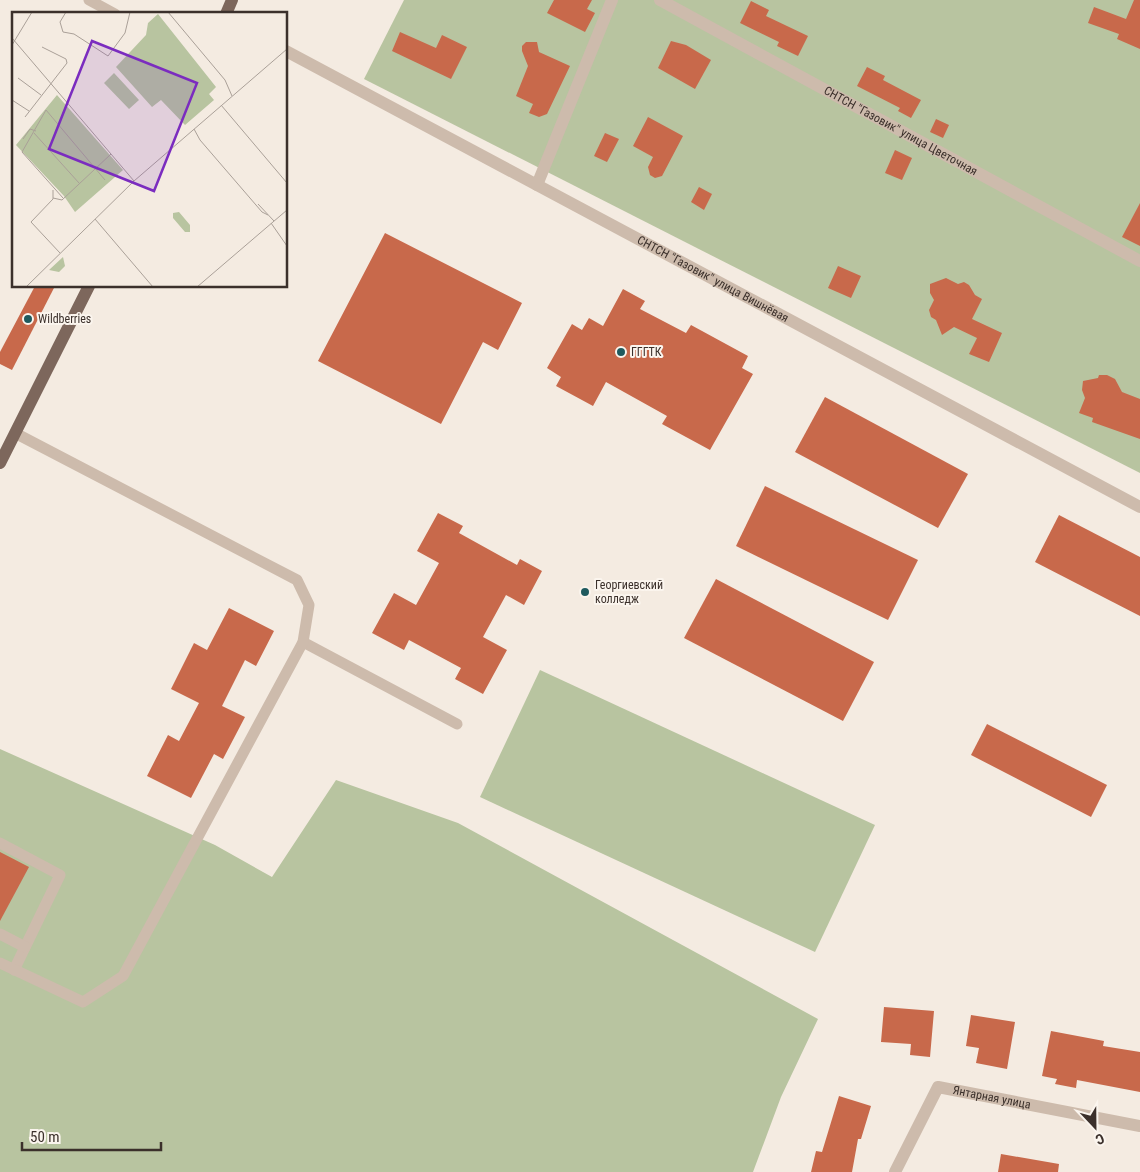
<svg xmlns="http://www.w3.org/2000/svg" width="1140" height="1172" viewBox="0 0 1140 1172" font-family="'Roboto Condensed',sans-serif">
<style>
.green{fill:#b8c4a0}
.building{fill:#c8694b}
.lines{fill:none;stroke-linecap:round;stroke-linejoin:round}
.lane{stroke:#cdbbac;stroke-width:11}
.street{stroke:#cdbbac;stroke-width:12}
.primary{stroke:#7d675c;stroke-width:12}
.poi-dot{fill:#1f5a5e;stroke:#fbf5ee;stroke-width:2}
.labels{text-anchor:middle;stroke-width:4;stroke-linejoin:round;paint-order:stroke}
.street-label{font-size:12px;fill:#3b302b;stroke:#fbf5ee}
.poi-label{font-size:12px;fill:#3b302b;stroke:#fbf5ee;text-anchor:start}
.inset-road{fill:none;stroke:#aaa098;stroke-width:1}
.view{fill:#7b2cbf;fill-opacity:0.15;stroke:#7b2cbf;stroke-width:2.5}
.inset-edge{fill:none;stroke:#3b302b;stroke-width:2.5}
</style>
<rect width="100%" height="100%" fill="#f4ebe1"/>
<g class="green">
<path d="M 404,0 L 1140,0 L 1140,473 L 364,79 Z"/>
<path d="M 540,670 L 875,825 L 815,952 L 480,797 Z"/>
<path d="M 0,749 L 215,845 L 272,877 L 336,780 L 458,823 L 818,1019 L 781,1097 L 753,1172 L 0,1172 Z"/>
</g>
<g class="building">
<path d="M 554,0 L 592,0 L 587,9 L 595,13 L 585,32 L 547,13 Z"/>
<path d="M 1134,0 L 1140,0 L 1140,49 L 1117,39 L 1119,34 L 1088,23 L 1094,7 L 1126,19 Z"/>
<path d="M 751,1 L 769,10 L 766,16 L 808,36 L 798,56 L 777,46 L 779,42 L 740,23 Z"/>
<path d="M 400,32 L 436,48 L 442,35 L 467,47 L 451,79 L 392,51 Z"/>
<path d="M 671,41 L 686,45 L 711,60 L 695,89 L 658,68 Z"/>
<path d="M 526,42 L 537,42 L 539,52 L 570,66 L 547,114 L 539,117 L 529,113 L 533,104 L 516,96 L 528,66 L 522,51 L 522,46 Z"/>
<path d="M 867,67 L 885,76 L 883,80 L 921,100 L 911,118 L 898,111 L 900,108 L 857,86 Z"/>
<path d="M 648,117 L 683,136 L 662,176 L 655,178 L 650,175 L 648,167 L 653,157 L 633,146 Z"/>
<path d="M 936,119 L 949,125 L 943,138 L 930,132 Z"/>
<path d="M 605,133 L 619,139 L 607,162 L 594,156 Z"/>
<path d="M 895,150 L 912,158 L 902,180 L 885,173 Z"/>
<path d="M 699,187 L 712,194 L 704,210 L 691,202 Z"/>
<path d="M 1140,203 L 1140,246 L 1122,237 Z"/>
<path d="M 385,233 L 522,303 L 498,350 L 483,342 L 441,424 L 318,361 Z"/>
<path d="M 838,266 L 861,276 L 851,298 L 828,288 Z"/>
<path d="M 946,278 L 958,284 L 964,282 L 969,285 L 975,295 L 982,299 L 972,319 L 1002,333 L 989,362 L 969,354 L 977,338 L 954,327 L 942,335 L 936,320 L 931,317 L 929,310 L 934,300 L 930,293 L 930,284 Z"/>
<path d="M 35,286 L 55,286 L 12,370 L 0,364 L 0,352 Z"/>
<path d="M 623,289 L 645,301 L 640,309 L 686,333 L 691,325 L 748,356 L 742,368 L 753,374 L 710,450 L 662,424 L 667,416 L 606,382 L 593,406 L 556,386 L 561,377 L 547,368 L 572,324 L 582,330 L 589,318 L 603,326 Z"/>
<path d="M 1099,375 L 1107,375 L 1115,379 L 1122,392 L 1140,399 L 1140,439 L 1092,422 L 1093,418 L 1079,413 L 1085,398 L 1082,390 L 1083,381 L 1098,378 Z"/>
<path d="M 825,397 L 968,474 L 938,528 L 795,452 Z"/>
<path d="M 765,486 L 918,560 L 888,620 L 736,546 Z"/>
<path d="M 438,513 L 463,526 L 459,533 L 517,565 L 520,559 L 542,571 L 524,605 L 506,595 L 483,637 L 507,650 L 483,694 L 455,679 L 461,668 L 409,640 L 404,650 L 372,633 L 394,593 L 416,605 L 439,563 L 417,551 Z"/>
<path d="M 1059,515 L 1140,557 L 1140,616 L 1035,562 Z"/>
<path d="M 716,579 L 874,662 L 843,721 L 684,638 Z"/>
<path d="M 229,608 L 274,631 L 256,666 L 245,660 L 222,706 L 245,717 L 223,759 L 214,754 L 191,798 L 147,776 L 168,735 L 179,741 L 199,703 L 171,689 L 194,643 L 207,650 Z"/>
<path d="M 987,724 L 1107,785 L 1091,817 L 971,755 Z"/>
<path d="M 0,852 L 29,867 L 0,921 Z"/>
<path d="M 884,1007 L 934,1011 L 930,1057 L 910,1055 L 911,1044 L 881,1042 Z"/>
<path d="M 971,1015 L 1015,1022 L 1007,1069 L 976,1063 L 979,1048 L 966,1046 Z"/>
<path d="M 1051,1031 L 1104,1041 L 1103,1046 L 1140,1052 L 1140,1092 L 1077,1080 L 1076,1088 L 1055,1084 L 1057,1079 L 1042,1076 Z"/>
<path d="M 839,1096 L 871,1106 L 861,1139 L 858,1139 L 852,1172 L 811,1172 L 816,1151 L 822,1152 Z"/>
<path d="M 1001,1154 L 1059,1164 L 1058,1172 L 998,1172 Z"/>
</g>
<g class="lines">
<g class="lane">
<path d="M 89,0 L 115,14"/>
<path d="M 303,642 L 457,724"/>
<path d="M 0,843 L 60,875 L 14,970"/>
<path d="M 0,934 L 25,947"/>
<path d="M 0,963 L 83,1002 L 123,976 L 303,642 L 309,605 L 297,580 L 15,433"/>
</g>
<g class="street">
<path id="s1" d="M 660,0 L 1140,261"/>
<path id="s2" d="M 286,51 L 1140,507"/>
<path d="M 537,185 L 612,0"/>
<path id="s3" d="M 895,1172 L 938,1087 L 1140,1126"/>
</g>
<g class="primary">
<path d="M 226,14 L 232,0"/>
<path d="M 0,463 L 89,286"/>
</g>
</g>
<g class="poi-dot">
<circle cx="28" cy="319" r="5"/>
<circle cx="621" cy="352" r="5"/>
<circle cx="585" cy="592" r="5"/>
</g>
<g class="labels">
<g class="street-label">
<text dy="4" stroke="none"><textPath href="#s1" startOffset="274">СНТСН "Газовик" улица Цветочная</textPath></text>
<text dy="4" stroke="none"><textPath href="#s2" startOffset="484">СНТСН "Газовик" улица Вишнёвая</textPath></text>
<text dy="4" stroke="none"><textPath href="#s3" startOffset="150">Янтарная улица</textPath></text>
</g>
<g class="poi-label">
<text x="38" y="323">Wildberries</text>
<text x="631" y="356">ГГГТК</text>
<text x="595" y="589">Георгиевский<tspan x="595" dy="14">колледж</tspan></text>
</g>
</g>
<g transform="translate(12 12)">
<rect width="275" height="275" fill="#f4ebe1"/>
<path d="M 146,2 L 204,75 L 197,82 L 202,88 L 173,113 L 149,88 L 140,95 L 104,55 L 134,23 L 136,11 ZM 102,61 L 127,88 L 117,97 L 92,71 ZM 45,83 L 111,158 L 63,200 L 52,184 L 4,133 ZM 167,200 L 178,213 L 178,220 L 173,220 L 161,206 L 161,201 ZM 51,245 L 53,254 L 47,260 L 37,258 Z" fill="#b8c4a0"/>
<path class="inset-road" d="M 54,0 L 48,10 L 51,20 L 62,22 L 96,44 L 113,21 L 118,0M 156,0 L 213,68 L 220,84M 0,26 L 122,169M 0,33 L 20,0M 6,66 L 29,83M 0,88 L 17,99M 209,93 L 275,171M 13,105 L 55,51 L 54,47 L 30,35M 182,117 L 188,128 L 250,200 L 256,203M 22,121 L 67,171M 11,127 L 18,117 L 24,119M 41,178 L 41,187 L 19,210 L 48,241M 41,186 L 50,188 L 99,142M 51,186 L 10,140 L 34,98 L 93,168M 246,192 L 262,209M 83,207 L 141,275M 259,211 L 275,234M 14,275 L 122,169 L 275,37M 185,275 L 275,198"/>
<path class="view" d="M 80,29 L 185,71 L 142,179 L 37,137 Z"/>
<rect width="275" height="275" class="inset-edge"/>
</g>
<g transform="translate(1095 1127) rotate(158)" stroke="#fbf5ee" stroke-width="4" paint-order="stroke">
<path d="M0-4L9 19L0 12L-9 19Z" fill="#3b302b"/>
<text y="-8" font-size="14" font-weight="bold" text-anchor="middle" fill="#3b302b">С</text>
</g>
<path d="M22 1142v8h139v-8" fill="none" stroke="#3b302b" stroke-width="2.5"/>
<text x="30" y="1142" font-size="15" fill="#3b302b" stroke="#fbf5ee" stroke-width="4" paint-order="stroke">50 m</text>
</svg>
